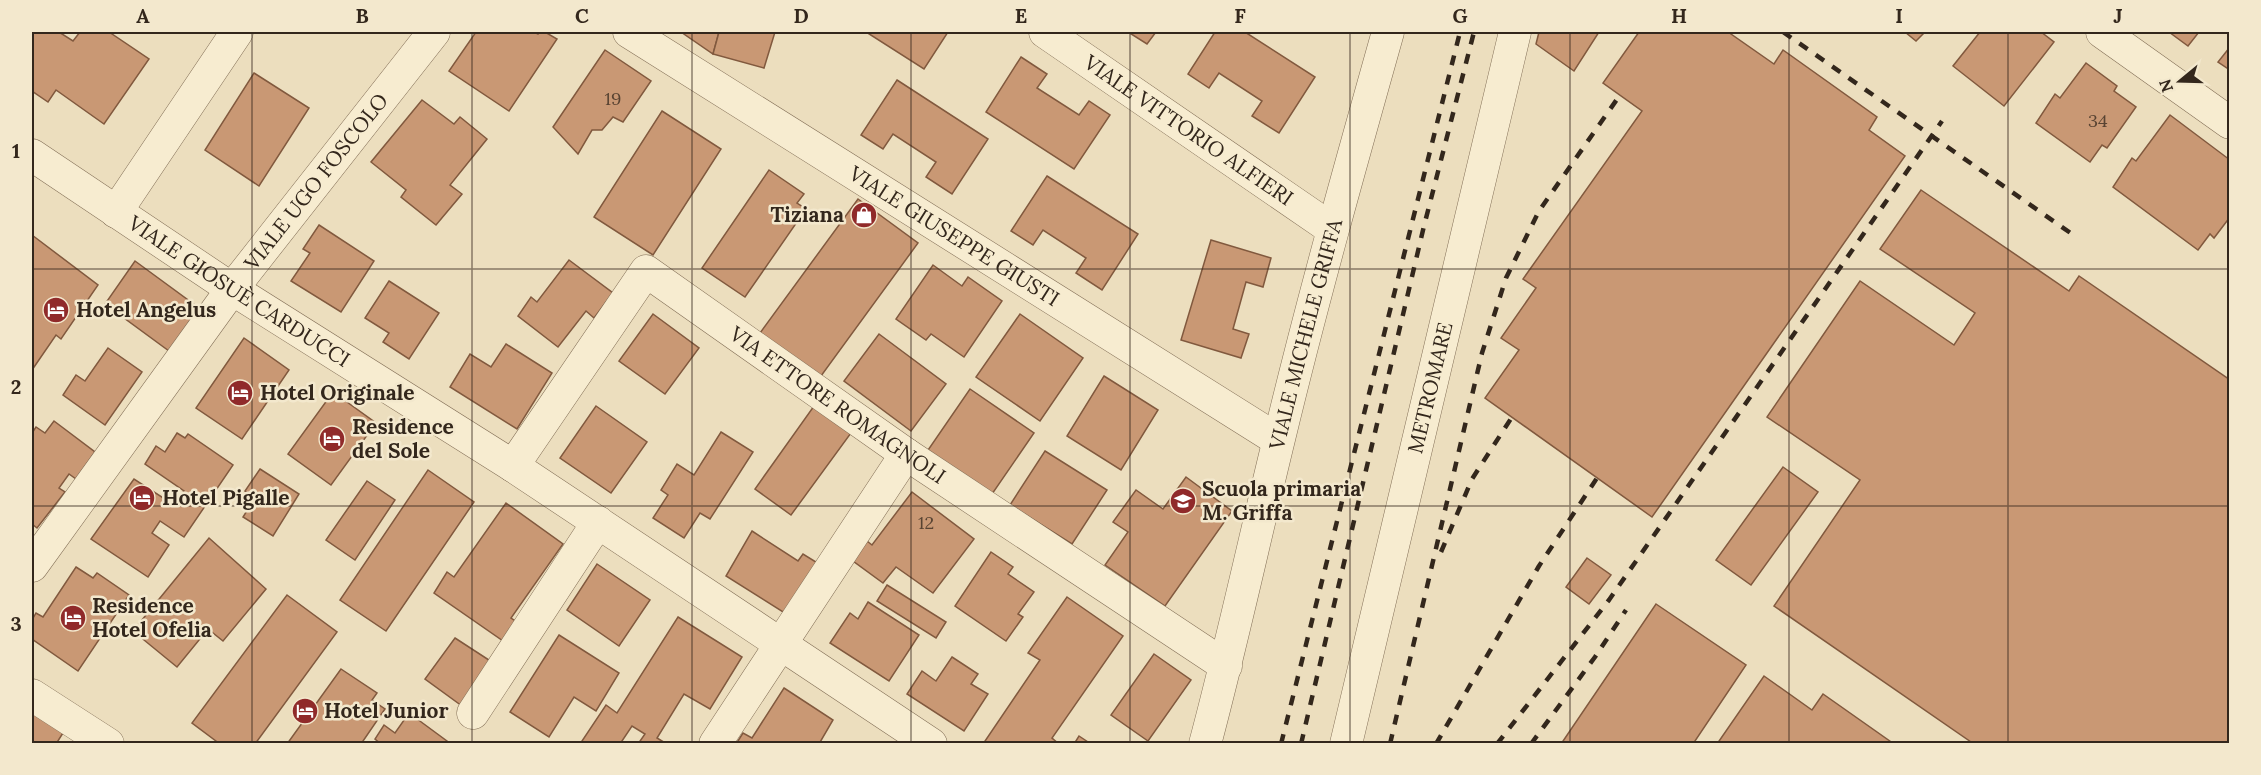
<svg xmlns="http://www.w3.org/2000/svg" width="2261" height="775" viewBox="0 0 2261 775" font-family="Lora,serif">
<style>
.building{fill:#c99874;stroke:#81593e;stroke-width:1.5}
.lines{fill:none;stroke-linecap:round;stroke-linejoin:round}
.minor-casing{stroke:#836f57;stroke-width:33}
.minor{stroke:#f7ecd0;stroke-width:32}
.rail{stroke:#33271c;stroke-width:4.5;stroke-dasharray:10 10;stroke-linecap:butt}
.grid{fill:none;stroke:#33271c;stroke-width:1.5;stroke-opacity:0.55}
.labels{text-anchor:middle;stroke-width:5;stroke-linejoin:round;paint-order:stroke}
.number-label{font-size:18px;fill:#584332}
.street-label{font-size:21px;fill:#33271c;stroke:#f3e8cd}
.poi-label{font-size:21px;font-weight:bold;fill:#33271c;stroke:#f3e8cd;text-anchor:start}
.neatline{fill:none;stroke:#33271c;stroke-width:2}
.grid-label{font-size:20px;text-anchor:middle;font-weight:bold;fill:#33271c}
</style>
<rect width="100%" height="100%" fill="#ecdebe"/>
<g class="building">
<path d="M 32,32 L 59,32 L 73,41 L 80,32 L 109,32 L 149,59 L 104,124 L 56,90 L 48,102 L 32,91 Z"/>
<path d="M 476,32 L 534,32 L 538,34 L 540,32 L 545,32 L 557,39 L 509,111 L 449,71 Z"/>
<path d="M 681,32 L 719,32 L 713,54 Z"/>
<path d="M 719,32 L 775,32 L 764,68 L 713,54 Z"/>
<path d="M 866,32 L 948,32 L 924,69 Z"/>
<path d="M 1128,32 L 1156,32 L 1147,44 Z"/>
<path d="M 1215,32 L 1245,32 L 1315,77 L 1279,133 L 1252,116 L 1262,101 L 1219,73 L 1209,88 L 1188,74 Z"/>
<path d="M 1539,32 L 1599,32 L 1574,71 L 1536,44 Z"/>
<path d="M 1639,32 L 1728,32 L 1774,64 L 1783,50 L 1877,117 L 1869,130 L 1905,156 L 1652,517 L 1485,398 L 1519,350 L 1501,338 L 1536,288 L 1523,279 L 1642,111 L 1603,83 Z"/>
<path d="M 1905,32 L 1925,32 L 1916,41 Z"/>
<path d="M 1980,32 L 2041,32 L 2054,42 L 2004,106 L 1953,66 Z"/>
<path d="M 2169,32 L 2199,32 L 2188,46 Z"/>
<path d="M 2230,47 L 2230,70 L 2218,62 Z"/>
<path d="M 605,50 L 651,81 L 623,122 L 613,117 L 602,130 L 592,130 L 578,154 L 553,127 Z"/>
<path d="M 1021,57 L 1047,74 L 1037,88 L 1079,115 L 1089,101 L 1110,115 L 1074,169 L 986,112 Z"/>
<path d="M 2086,63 L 2117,86 L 2114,91 L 2136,107 L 2107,148 L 2102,145 L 2090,162 L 2036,123 L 2055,94 L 2060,98 Z"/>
<path d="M 254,73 L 309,108 L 259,186 L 205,150 Z"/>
<path d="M 897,80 L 988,139 L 952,194 L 926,177 L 936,162 L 893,134 L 883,149 L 861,135 Z"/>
<path d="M 422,100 L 454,124 L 460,117 L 487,139 L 450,185 L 462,194 L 436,225 L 401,197 L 406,190 L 371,162 Z"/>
<path d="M 662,111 L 721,149 L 653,255 L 594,217 Z"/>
<path d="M 2170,115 L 2230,160 L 2230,217 L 2214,238 L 2210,234 L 2198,250 L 2113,187 L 2132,158 L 2136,161 Z"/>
<path d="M 769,170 L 804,194 L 797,203 L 806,209 L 745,297 L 702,268 Z"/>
<path d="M 1047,176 L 1138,234 L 1102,290 L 1076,273 L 1086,258 L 1043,230 L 1033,245 L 1011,231 Z"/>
<path d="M 1921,190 L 2069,291 L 2079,276 L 2230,380 L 2230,744 L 1974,744 L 1774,606 L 1860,480 L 1767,417 L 1860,281 L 1954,345 L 1975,313 L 1880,249 Z"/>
<path d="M 858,199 L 918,243 L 821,376 L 760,333 Z"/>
<path d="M 319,225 L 374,261 L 341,312 L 291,281 L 310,253 L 303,249 Z"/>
<path d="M 32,235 L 98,285 L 61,339 L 56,335 L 32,370 Z"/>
<path d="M 1211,240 L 1271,258 L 1263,287 L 1246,282 L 1233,329 L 1249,334 L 1241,358 L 1181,340 Z"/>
<path d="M 569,260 L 613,293 L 594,318 L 586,311 L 558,347 L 518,316 L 531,297 L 537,302 Z"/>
<path d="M 135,261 L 199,308 L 169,351 L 105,304 Z"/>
<path d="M 933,265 L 962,286 L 968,277 L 1002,301 L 964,357 L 931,334 L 926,340 L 896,319 Z"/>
<path d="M 389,281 L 439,313 L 409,359 L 383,342 L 389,333 L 365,318 Z"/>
<path d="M 653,314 L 699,348 L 665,394 L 619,361 Z"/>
<path d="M 1020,314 L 1083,358 L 1040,421 L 976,377 Z"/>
<path d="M 879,334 L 946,384 L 911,431 L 844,381 Z"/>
<path d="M 244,338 L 289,370 L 242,439 L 196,408 Z"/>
<path d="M 506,344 L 552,373 L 517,429 L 450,387 L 470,354 L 491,367 Z"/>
<path d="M 108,348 L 142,372 L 105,425 L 63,395 L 76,375 L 85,381 Z"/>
<path d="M 1104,376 L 1158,410 L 1121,470 L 1067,436 Z"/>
<path d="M 970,389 L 1034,433 L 990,497 L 926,453 Z"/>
<path d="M 333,392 L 376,423 L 331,485 L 288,454 Z"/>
<path d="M 596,406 L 647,442 L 611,493 L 560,458 Z"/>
<path d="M 814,406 L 851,433 L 791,515 L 755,489 Z"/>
<path d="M 54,421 L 95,452 L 76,479 L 69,474 L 59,488 L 65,492 L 37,528 L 32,524 L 32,433 L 36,427 L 45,433 Z"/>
<path d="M 721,432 L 753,452 L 710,519 L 700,513 L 684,538 L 653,518 L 668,495 L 661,490 L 677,464 L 694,475 Z"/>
<path d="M 177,433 L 185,438 L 188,434 L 233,465 L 184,537 L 160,521 L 152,533 L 169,545 L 148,577 L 91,539 L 134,479 L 174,505 L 184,491 L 145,464 L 156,446 L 165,452 Z"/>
<path d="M 1045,451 L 1107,490 L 1072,544 L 1010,505 Z"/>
<path d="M 1783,467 L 1818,492 L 1751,585 L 1716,560 Z"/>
<path d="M 260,469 L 299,494 L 273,536 L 243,517 L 255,498 L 245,491 Z"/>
<path d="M 428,470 L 474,502 L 386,631 L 340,600 Z"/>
<path d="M 1186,477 L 1232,511 L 1165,606 L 1105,565 L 1128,532 L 1113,522 L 1136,490 L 1163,509 Z"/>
<path d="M 367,481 L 395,500 L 355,560 L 326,540 Z"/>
<path d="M 912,492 L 974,539 L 933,593 L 896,567 L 883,583 L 853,561 L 867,541 L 872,545 Z"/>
<path d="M 506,503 L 563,544 L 511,618 L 520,624 L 506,643 L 434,593 L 447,572 L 454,577 Z"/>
<path d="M 752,531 L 798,561 L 803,554 L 824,567 L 791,617 L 726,576 Z"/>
<path d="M 209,538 L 266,589 L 223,641 L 208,629 L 177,667 L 133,631 Z"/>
<path d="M 991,552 L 1013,567 L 1008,574 L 1034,592 L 1018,614 L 1023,617 L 1006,641 L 955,606 Z"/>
<path d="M 1587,558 L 1611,575 L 1589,604 L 1566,587 Z"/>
<path d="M 597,564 L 650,600 L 619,646 L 567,610 Z"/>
<path d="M 76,567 L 93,578 L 97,573 L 129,595 L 78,671 L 32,639 L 32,620 L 36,613 L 43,617 Z"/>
<path d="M 887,585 L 946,622 L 936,638 L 877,601 Z"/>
<path d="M 287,595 L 337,632 L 255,744 L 220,744 L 192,723 Z"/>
<path d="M 1067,597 L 1123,636 L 1052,738 L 1059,744 L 983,744 L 1040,660 L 1028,653 Z"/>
<path d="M 868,602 L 919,635 L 889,681 L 830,643 L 850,613 L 858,619 Z"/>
<path d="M 1656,604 L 1746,665 L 1693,744 L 1561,744 Z"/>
<path d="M 678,617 L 742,657 L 710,709 L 684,694 L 657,738 L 667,744 L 638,744 L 645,734 L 632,726 L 620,744 L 580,744 L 606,705 L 617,713 Z"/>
<path d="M 559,635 L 619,673 L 596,711 L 574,697 L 549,737 L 510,712 Z"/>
<path d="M 455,638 L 492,662 L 462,706 L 425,679 Z"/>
<path d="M 1154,654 L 1191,680 L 1148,741 L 1111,715 Z"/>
<path d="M 952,657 L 978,674 L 971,684 L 988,694 L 964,731 L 907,694 L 922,671 L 936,681 Z"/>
<path d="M 341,669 L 377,693 L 372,700 L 385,709 L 361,744 L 287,744 Z"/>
<path d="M 1764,676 L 1812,710 L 1823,694 L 1894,744 L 1717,744 Z"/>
<path d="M 784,688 L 833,720 L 819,744 L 736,744 L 743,733 L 752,738 Z"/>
<path d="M 32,712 L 63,733 L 56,744 L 32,744 Z"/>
<path d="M 409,713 L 451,744 L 381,744 L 375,739 L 384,725 L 395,733 Z"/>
<path d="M 1079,736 L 1091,744 L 1074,744 Z"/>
</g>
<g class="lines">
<defs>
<g id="minor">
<path id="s1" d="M 629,32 L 1278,440"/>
<path id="s2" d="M 1045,32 L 1332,229"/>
<path d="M 2102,32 L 2230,123"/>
<path id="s3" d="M 32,155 L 232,289 L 513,466 L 931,744"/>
<path d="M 116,212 L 237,32"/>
<path id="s4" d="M 513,466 L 646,271 L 906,454 L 1226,666"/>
<path id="s5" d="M 32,566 L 232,289 L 434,32"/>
<path d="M 32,695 L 108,744"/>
<path d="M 473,713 L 598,522"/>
<path d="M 715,744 L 906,454"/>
<path id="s6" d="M 1205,744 C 1232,643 1254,541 1279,439 C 1312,302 1350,167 1388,32"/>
<path id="s7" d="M 1346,744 L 1515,32"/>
</g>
</defs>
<use href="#minor" class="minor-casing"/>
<use href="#minor" class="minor"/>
<g class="rail">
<path d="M 1783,32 L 2072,234"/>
<path d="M 1441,552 L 1472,479 L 1512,417"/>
<path d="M 1281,744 L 1460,32"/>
<path d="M 1301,744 L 1424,226 L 1474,32"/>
<path d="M 1390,744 L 1482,353 L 1506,278 L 1539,211 L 1620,95"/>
<path d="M 1436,744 L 1539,566 L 1597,478"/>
<path d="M 1497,744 L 1609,600 L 1942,121"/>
<path d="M 1531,744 L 1595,657 L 1626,610"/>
</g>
</g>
<path class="grid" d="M 252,32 L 252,744M 472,32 L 472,744M 692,32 L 692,744M 911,32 L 911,744M 1130,32 L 1130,744M 1350,32 L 1350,744M 1570,32 L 1570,744M 1789,32 L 1789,744M 2008,32 L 2008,744M 32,269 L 2230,269M 32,506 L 2230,506"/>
<defs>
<symbol id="shop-disc" viewBox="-11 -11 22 22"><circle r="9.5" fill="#902a2a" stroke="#f3e8cd"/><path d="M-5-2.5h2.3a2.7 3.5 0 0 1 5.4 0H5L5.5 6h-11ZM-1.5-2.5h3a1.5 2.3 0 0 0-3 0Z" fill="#fff"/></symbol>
<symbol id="hotel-disc" viewBox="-11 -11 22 22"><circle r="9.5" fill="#902a2a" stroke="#f3e8cd"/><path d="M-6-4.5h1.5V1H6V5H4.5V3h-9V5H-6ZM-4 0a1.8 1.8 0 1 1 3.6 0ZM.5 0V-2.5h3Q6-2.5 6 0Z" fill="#fff"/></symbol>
<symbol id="school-disc" viewBox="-11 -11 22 22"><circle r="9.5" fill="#902a2a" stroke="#f3e8cd"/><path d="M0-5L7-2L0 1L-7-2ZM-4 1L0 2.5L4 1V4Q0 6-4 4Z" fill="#fff"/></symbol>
</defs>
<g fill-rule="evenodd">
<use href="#shop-disc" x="849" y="200" width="30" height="30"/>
<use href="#hotel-disc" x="41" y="295" width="30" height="30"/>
<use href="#hotel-disc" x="225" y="378" width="30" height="30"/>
<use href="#hotel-disc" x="317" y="424" width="30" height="30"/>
<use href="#hotel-disc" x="127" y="483" width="30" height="30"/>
<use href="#school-disc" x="1168" y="486" width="30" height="30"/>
<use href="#hotel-disc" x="58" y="603" width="30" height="30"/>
<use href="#hotel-disc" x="290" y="696" width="30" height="30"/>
</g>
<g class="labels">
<g class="number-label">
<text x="613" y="105">19</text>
<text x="2098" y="127">34</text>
<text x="926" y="529">12</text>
</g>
<g class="street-label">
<text dy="7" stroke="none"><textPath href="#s2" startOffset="174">VIALE VITTORIO ALFIERI</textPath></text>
<text dy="7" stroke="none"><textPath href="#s5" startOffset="478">VIALE UGO FOSCOLO</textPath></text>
<text dy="7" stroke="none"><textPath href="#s1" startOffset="384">VIALE GIUSEPPE GIUSTI</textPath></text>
<text dy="7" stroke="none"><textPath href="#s3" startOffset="248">VIALE GIOSUÈ CARDUCCI</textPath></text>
<text dy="7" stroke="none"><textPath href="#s6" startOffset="422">VIALE MICHELE GRIFFA</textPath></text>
<text dy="7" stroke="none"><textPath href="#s7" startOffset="366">METROMARE</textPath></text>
<text dy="7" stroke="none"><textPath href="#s4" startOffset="470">VIA ETTORE ROMAGNOLI</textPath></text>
</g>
<g class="poi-label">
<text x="844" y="222" text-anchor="end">Tiziana</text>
<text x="76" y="317">Hotel Angelus</text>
<text x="260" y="400">Hotel Originale</text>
<text x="352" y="434">Residence<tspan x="352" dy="24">del Sole</tspan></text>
<text x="1202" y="496">Scuola primaria<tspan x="1202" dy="24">M. Griffa</tspan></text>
<text x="162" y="505">Hotel Pigalle</text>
<text x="92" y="613">Residence<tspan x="92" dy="24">Hotel Ofelia</tspan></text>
<text x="324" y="718">Hotel Junior</text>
</g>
</g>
<rect width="2261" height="775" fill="none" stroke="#f3e8cd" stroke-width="66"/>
<g transform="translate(2180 81) rotate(251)" stroke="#f3e8cd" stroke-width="4.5" paint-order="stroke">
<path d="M0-4.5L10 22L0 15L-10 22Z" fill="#33271c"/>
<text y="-9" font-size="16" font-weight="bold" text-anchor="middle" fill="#33271c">N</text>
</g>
<rect x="33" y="33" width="2195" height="709" class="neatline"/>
<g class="grid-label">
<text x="143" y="23">A</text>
<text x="362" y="23">B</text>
<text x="582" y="23">C</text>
<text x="801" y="23">D</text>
<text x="1021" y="23">E</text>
<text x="1240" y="23">F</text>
<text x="1460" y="23">G</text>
<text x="1679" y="23">H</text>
<text x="1899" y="23">I</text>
<text x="2118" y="23">J</text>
<text x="16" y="158">1</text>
<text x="16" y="394">2</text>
<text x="16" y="631">3</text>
</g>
</svg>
